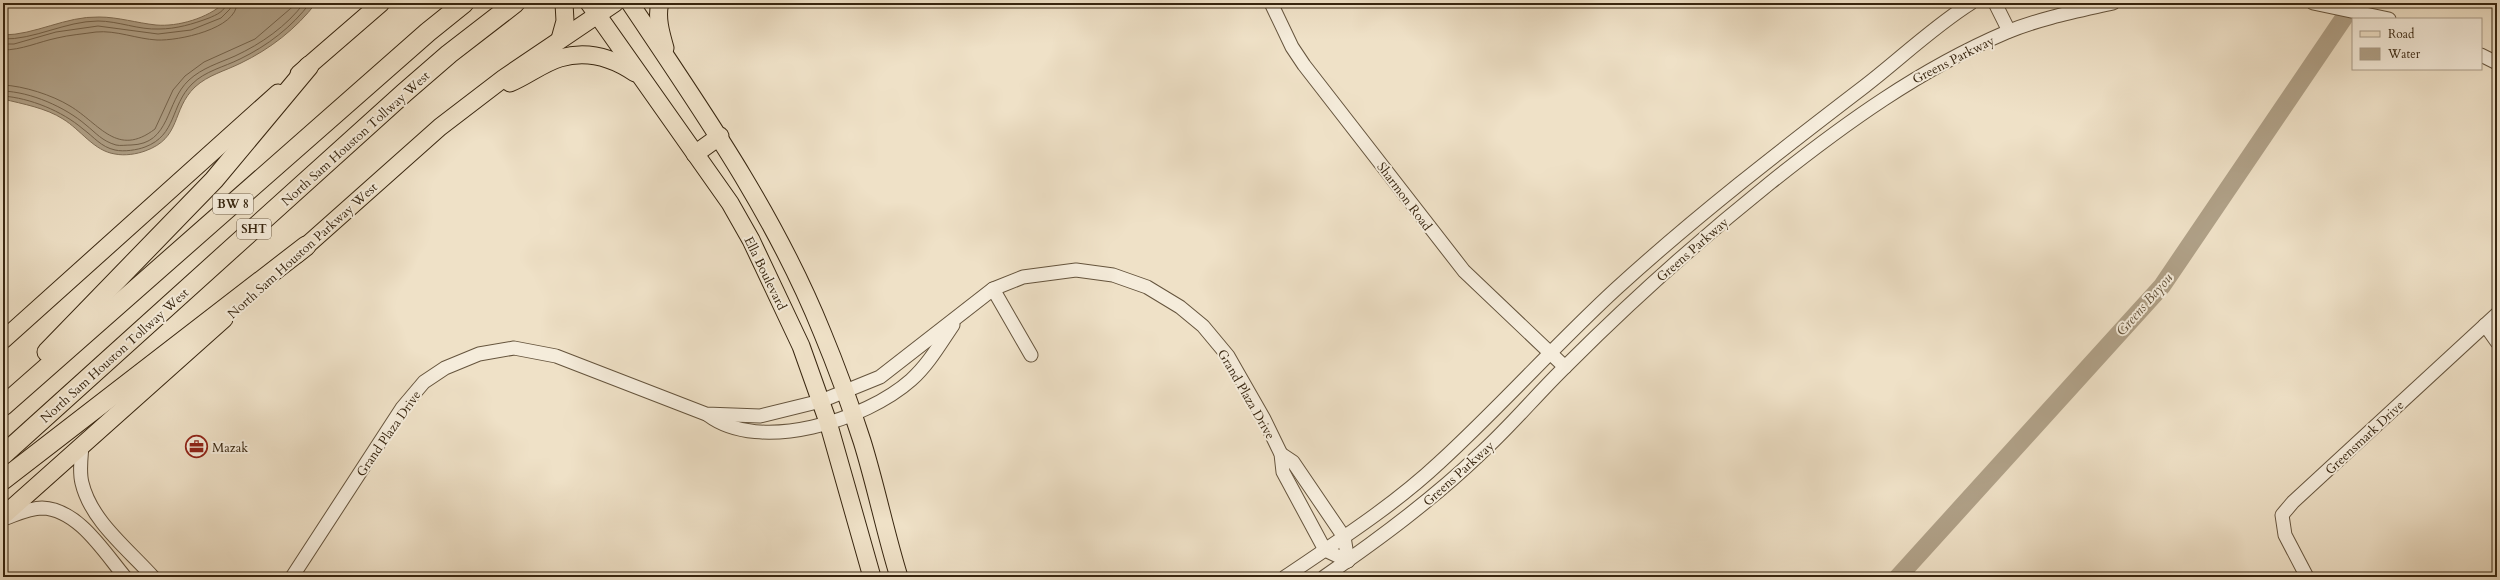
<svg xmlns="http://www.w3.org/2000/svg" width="2500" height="580" viewBox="0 0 2500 580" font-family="Cardo,serif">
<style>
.water{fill:#b0a188;stroke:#806f58}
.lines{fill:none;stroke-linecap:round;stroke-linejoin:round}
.shore{stroke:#74634c;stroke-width:1}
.river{stroke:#b0a188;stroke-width:18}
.minor-casing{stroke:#65543d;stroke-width:15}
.major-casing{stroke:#37250f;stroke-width:19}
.highway-casing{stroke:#37250f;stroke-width:21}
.minor{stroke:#f5ecdb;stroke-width:13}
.major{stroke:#efe1c7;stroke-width:17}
.highway{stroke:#efe1c7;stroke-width:19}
.labels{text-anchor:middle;stroke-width:4;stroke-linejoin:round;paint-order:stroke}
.shield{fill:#f5ecdb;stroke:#70614c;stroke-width:1}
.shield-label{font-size:12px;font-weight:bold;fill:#37250f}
.street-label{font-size:13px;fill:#37250f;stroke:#f5ecdb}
.poi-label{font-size:13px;fill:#37250f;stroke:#f5ecdb;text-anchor:start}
.water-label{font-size:14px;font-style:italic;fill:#615039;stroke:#f5ecdb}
</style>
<rect width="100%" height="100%" fill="#efe1c7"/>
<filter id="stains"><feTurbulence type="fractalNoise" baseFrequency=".005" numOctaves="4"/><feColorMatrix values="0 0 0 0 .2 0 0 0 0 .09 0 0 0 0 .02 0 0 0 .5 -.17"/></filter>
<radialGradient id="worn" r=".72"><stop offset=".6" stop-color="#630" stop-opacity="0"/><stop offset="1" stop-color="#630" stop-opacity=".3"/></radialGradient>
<path class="water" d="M 224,3 L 316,3 C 296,29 270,49 241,63 C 225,71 208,75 195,87 C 171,110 182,138 145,151 C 137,154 125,156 115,154 C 94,151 81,130 63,119 C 46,108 23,104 3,99 L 3,35 C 35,35 66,16 99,17 C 118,17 137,23 156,25 C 178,27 208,18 224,3 Z"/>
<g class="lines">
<g class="shore">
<path d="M 3,39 C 34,40 66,21 98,21 C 118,21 139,30 159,29 C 176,29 193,24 209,18 C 216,15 226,11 226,3"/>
<path d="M 3,44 L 14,44 L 56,32 L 98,26 L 158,34 L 191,30 L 221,18 L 230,9 L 231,3"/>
<path d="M 3,50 C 22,50 38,42 57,38 C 69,35 83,34 96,32 C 116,30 137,39 157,40 C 178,41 237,29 237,3"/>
<path d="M 3,85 C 24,86 52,95 70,106 C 100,124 117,158 155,129 L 173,90 L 185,76 L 204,62 L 255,39 L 297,3"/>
<path d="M 3,91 C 31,92 65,107 86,125 C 96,133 102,141 116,145 C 120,146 126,145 131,145 C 171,144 165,102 189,80 C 202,68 219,63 235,56 C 261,44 287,26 304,3"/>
<path d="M 3,96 C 30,98 62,111 83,129 C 94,137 101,147 115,150 C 124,152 137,150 145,147 C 177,135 170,106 192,84 C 205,71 224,67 240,59 C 267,46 292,27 310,3"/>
</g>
<path class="river" d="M 1898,577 L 2162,286 L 2354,3"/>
<defs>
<g id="minor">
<path d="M 1271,3 L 1292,47 L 1304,65 L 1464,271 L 1565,367"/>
<path d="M 1995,3 L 2009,31"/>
<path d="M 2313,3 L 2389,19"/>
<path d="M 2481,55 L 2497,63"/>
<path d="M 993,289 L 1031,355"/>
<path d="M 2485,325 L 2497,342"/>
<path d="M 708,415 C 760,454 866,420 911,380 C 928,365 940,344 953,325"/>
<path d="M 82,446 C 81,458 79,472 82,483 C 91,521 128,549 153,577"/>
<path d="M 1281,454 L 1293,462 L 1344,537 L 1348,561"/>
<path d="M 3,519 C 15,515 29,508 42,508 C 78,509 104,552 125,577"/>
<path d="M 292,577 L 402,408 L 424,382 L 445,368 L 479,354 L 514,348 L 556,356 L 706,414 L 760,416 L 821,401 L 880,377 L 993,289 L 1023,277 L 1076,270 L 1113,275 L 1147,287 L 1180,307 L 1203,326 L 1228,356 L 1264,419 L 1281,454 L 1283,472 L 1325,550 L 1348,561"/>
<path d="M 1285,577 C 1338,541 1393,506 1440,462 C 1501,406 1556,344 1617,288 C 1696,216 1780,151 1865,86 C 1900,59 1933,27 1971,3"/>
<path d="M 1324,577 C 1379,539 1432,500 1480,454 C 1511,426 1537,394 1567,365 C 1631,301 1699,240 1770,183 C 1844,124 1920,69 2007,32 C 2041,18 2078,11 2113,3"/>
<path d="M 2307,577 L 2285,535 L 2282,515 L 2293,502 L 2497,314"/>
</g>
<g id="major">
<path d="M 589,3 L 730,203 L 751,240 L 801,346 L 828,422 L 872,577"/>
<path d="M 630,3 C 701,109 774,213 822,332 C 837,368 850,404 862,441 C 876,486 885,532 899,577"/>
<path d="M 660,3 C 656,17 661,34 665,48"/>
<path d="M 560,39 L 565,21 L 564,3"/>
<path d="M 299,74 L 381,3"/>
<path d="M 510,83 C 527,76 543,63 560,58 C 587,50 613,58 635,73"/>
<path d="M 695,154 L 720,136"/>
<path d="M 296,255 L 440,127 L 504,78 L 615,3"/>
<path d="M 3,340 L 278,93"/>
<path d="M 3,516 L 224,319"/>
</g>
<g id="highway">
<path d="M 47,352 L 214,180 L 309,66"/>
<path d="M 3,406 L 428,32 L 464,3"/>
<path d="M 3,455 L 404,93 L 449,54 L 515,3"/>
<path d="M 3,480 L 306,246"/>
</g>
</defs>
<use href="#minor" class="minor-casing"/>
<use href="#major" class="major-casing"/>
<use href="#highway" class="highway-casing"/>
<use href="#minor" class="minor"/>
<use href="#major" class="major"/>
<use href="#highway" class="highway"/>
</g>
<defs>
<symbol id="office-ring" viewBox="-11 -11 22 22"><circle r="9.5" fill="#f5ecdb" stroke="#8f2418" stroke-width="1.5"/><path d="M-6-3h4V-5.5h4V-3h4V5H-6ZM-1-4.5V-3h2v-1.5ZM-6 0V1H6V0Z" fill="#8f2418"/></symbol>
</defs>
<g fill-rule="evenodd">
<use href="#office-ring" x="184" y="434" width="25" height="25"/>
</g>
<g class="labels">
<g class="shield">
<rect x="213" y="194" width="40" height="20" rx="3"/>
<rect x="237" y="219" width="34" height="20" rx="3"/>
</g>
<g class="shield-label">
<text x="233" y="208">BW 8</text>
<text x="254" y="233">SHT</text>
</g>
<g class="street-label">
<text transform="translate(1953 59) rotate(-27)" y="5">Greens Parkway</text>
<text transform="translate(355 138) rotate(-42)" y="5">North Sam Houston Tollway West</text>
<text transform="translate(1405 196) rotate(53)" y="5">Sharmon Road</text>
<text transform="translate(1692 249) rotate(-41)" y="5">Greens Parkway</text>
<text transform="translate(302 250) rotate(-42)" y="5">North Sam Houston Parkway West</text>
<text transform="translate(766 273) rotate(64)" y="5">Ella Boulevard</text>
<text transform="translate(114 355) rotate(-42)" y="5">North Sam Houston Tollway West</text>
<text transform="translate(1247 394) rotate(60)" y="5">Grand Plaza Drive</text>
<text transform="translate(388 433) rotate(-55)" y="5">Grand Plaza Drive</text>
<text transform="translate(2364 437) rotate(-43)" y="5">Greensmark Drive</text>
<text transform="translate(1458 473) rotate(-42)" y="5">Greens Parkway</text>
</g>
<g class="poi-label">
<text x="212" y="452">Mazak</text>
</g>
<g class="water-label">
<text transform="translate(2144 304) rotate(-49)" y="5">Greens Bayou</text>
</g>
</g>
<rect width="2500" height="580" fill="none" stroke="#efe1c7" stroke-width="16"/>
<rect x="4" y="4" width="2492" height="572" fill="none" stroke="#37250f" stroke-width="2"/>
<rect x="8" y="8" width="2484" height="564" fill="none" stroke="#37250f"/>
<rect x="2352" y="18" width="130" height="52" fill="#f5ecdb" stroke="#a99c89"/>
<rect x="2360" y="31" width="20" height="6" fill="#efe1c7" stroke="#a99c89"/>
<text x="2388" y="38" font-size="12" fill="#37250f">Road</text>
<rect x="2360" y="48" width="20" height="12" fill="#b0a188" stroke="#a99c89"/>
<text x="2388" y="58" font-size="12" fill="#37250f">Water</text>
<rect width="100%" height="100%" filter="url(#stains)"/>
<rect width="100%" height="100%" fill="url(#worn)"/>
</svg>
